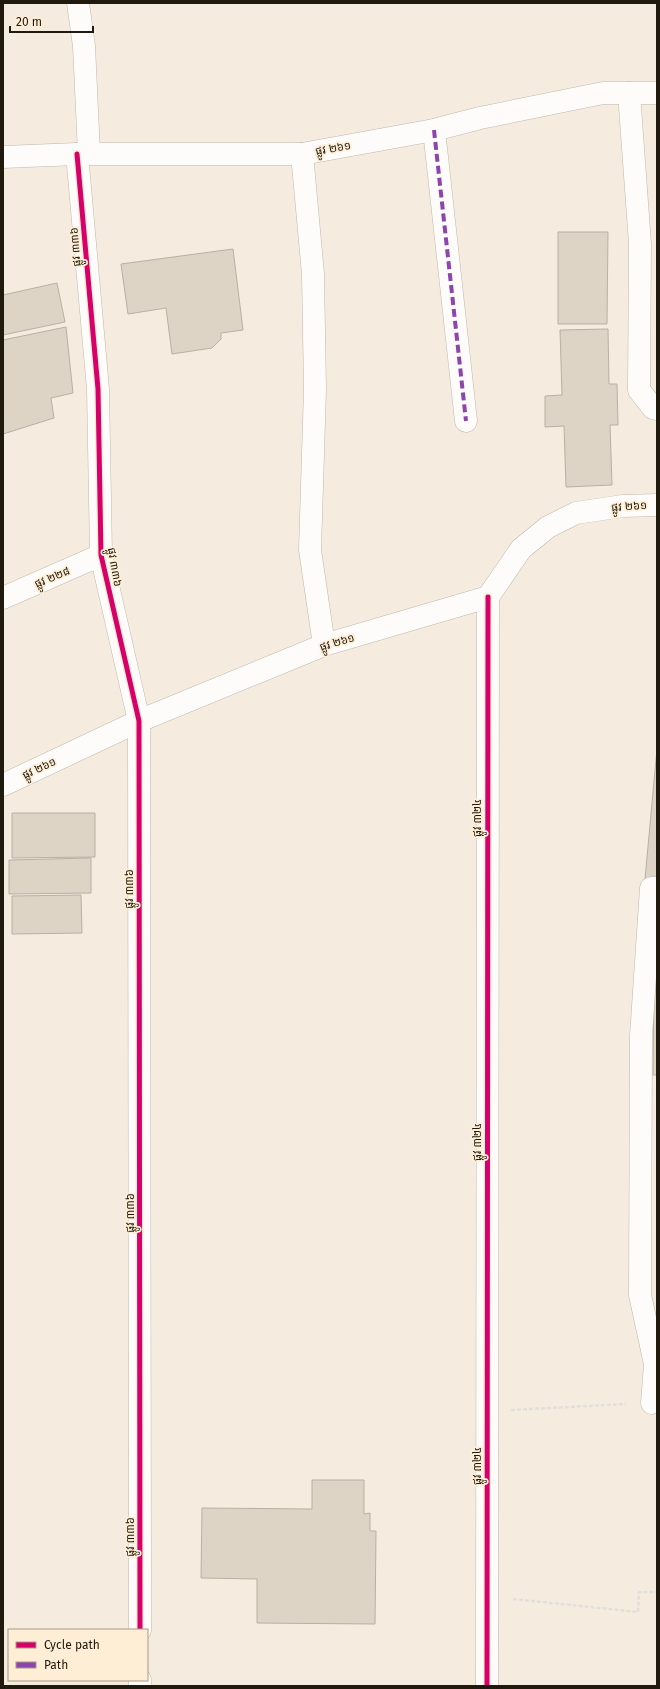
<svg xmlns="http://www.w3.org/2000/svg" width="660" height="1689" viewBox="0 0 660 1689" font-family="'Fira Sans','Noto Sans Khmer',sans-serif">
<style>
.building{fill:#ddd4c5;stroke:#b7b0a5}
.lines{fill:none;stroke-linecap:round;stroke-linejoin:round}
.minor-casing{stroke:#beb7ab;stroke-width:23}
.path{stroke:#e2dfdb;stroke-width:2.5;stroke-dasharray:4 2;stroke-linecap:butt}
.minor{stroke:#fefcfa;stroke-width:22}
.quiet{stroke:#8e44ad;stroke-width:4;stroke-dasharray:8 4;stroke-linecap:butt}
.cycleway-casing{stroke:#feeed6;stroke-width:8}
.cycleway{stroke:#d6006c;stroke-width:5}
.labels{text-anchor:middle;stroke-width:3.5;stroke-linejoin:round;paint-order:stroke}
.street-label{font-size:11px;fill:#20190e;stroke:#feeed6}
</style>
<rect width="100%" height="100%" fill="#f5ecdf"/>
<g class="building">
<path d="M 558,232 L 608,232 L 607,324 L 558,324 Z"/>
<path d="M 233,249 L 243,330 L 221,333 L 221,339 L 212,348 L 172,354 L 166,308 L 128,314 L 121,264 Z"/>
<path d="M 57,283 L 65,322 L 3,335 L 3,295 Z"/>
<path d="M 66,327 L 73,393 L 51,398 L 54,418 L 3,434 L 3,340 Z"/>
<path d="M 608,329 L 609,384 L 617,384 L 618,425 L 610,425 L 612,485 L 566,487 L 564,426 L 545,427 L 545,396 L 562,395 L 560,330 Z"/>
<path d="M 657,749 L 657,880 L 645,879 Z"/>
<path d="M 12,813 L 95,813 L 95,857 L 12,858 Z"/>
<path d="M 91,858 L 91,893 L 9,894 L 9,860 Z"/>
<path d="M 81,895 L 82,933 L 12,934 L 12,896 Z"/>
<path d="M 654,977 L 657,977 L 657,1075 L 653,1075 Z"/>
<path d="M 312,1480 L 364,1480 L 364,1514 L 370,1513 L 370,1531 L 376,1531 L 375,1624 L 257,1623 L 257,1579 L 201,1578 L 202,1508 L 312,1509 Z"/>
</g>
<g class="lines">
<defs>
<g id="minor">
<path d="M 78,3 L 84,46 L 89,153"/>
<path d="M 629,93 L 640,244 L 639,390 L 653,408 L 657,409"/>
<path d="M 434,130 L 466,421"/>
<path d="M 77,154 L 98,389 L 101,555 L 139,721 L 140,1630"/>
<path d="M 302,154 L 313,274 L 315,389 L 310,550 L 324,645"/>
<path d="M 3,157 L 77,154 L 302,154 L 434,130 L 480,118 L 603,93 L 657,93"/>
<path d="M 3,598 L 101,555"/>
<path d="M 3,785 L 139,721 L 324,645 L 488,597 L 521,549 L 548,527 L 576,513 L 623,506 L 657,505"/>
<path d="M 652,1403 L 655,1364 L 640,1295 L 641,1036 L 651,888 L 657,888"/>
<path d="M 140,1680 L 140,1686"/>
<path d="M 487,1686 L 488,597"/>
</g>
</defs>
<use href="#minor" class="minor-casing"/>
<g class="path">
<path d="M 511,1410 L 626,1404"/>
<path d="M 513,1599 L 638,1612 L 639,1592 L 657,1592"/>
</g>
<use href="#minor" class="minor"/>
<path class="quiet" d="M 434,130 L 466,421"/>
<defs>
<g id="cycleway">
<path d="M 77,154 L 98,389 L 101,555 L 139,721 L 140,1630"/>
<path d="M 487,1686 L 488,597"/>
</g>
</defs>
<use href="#cycleway" class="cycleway-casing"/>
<use href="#cycleway" class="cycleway"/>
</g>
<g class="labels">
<g class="street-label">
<text transform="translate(333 148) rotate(-10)" y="4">ផ្លូវ ២៦១</text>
<text transform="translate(75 247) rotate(-95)" y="4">ផ្លូវ ៣៣៦</text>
<text transform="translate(629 506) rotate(-4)" y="4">ផ្លូវ ២៦១</text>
<text transform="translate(115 567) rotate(80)" y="4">ផ្លូវ ៣៣៦</text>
<text transform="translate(52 577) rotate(-23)" y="4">ផ្លូវ ២២៨</text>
<text transform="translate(337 642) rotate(-17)" y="4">ផ្លូវ ២៦១</text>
<text transform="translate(39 768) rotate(-25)" y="4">ផ្លូវ ២៦១</text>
<text transform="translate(477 818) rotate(-90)" y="4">ផ្លូវ ៣២៤</text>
<text transform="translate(129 889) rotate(-90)" y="4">ផ្លូវ ៣៣៦</text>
<text transform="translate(477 1142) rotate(-90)" y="4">ផ្លូវ ៣២៤</text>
<text transform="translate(130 1213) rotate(-90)" y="4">ផ្លូវ ៣៣៦</text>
<text transform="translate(477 1466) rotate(-90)" y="4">ផ្លូវ ៣២៤</text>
<text transform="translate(130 1537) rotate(-90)" y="4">ផ្លូវ ៣៣៦</text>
</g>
</g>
<rect width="660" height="1689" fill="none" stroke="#20190e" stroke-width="8"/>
<rect x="8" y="1629" width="140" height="52" fill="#feeed6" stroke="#a59986"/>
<rect x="16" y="1642" width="20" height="6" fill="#d6006c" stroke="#a59986"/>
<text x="44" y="1649" font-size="12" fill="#20190e">Cycle path</text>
<rect x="16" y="1662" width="20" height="6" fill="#8e44ad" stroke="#a59986"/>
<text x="44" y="1669" font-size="12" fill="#20190e">Path</text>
<path d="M10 26v6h83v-6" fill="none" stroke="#20190e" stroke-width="2"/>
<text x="16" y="26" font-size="12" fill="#20190e" stroke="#feeed6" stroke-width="3" paint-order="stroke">20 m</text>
</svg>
